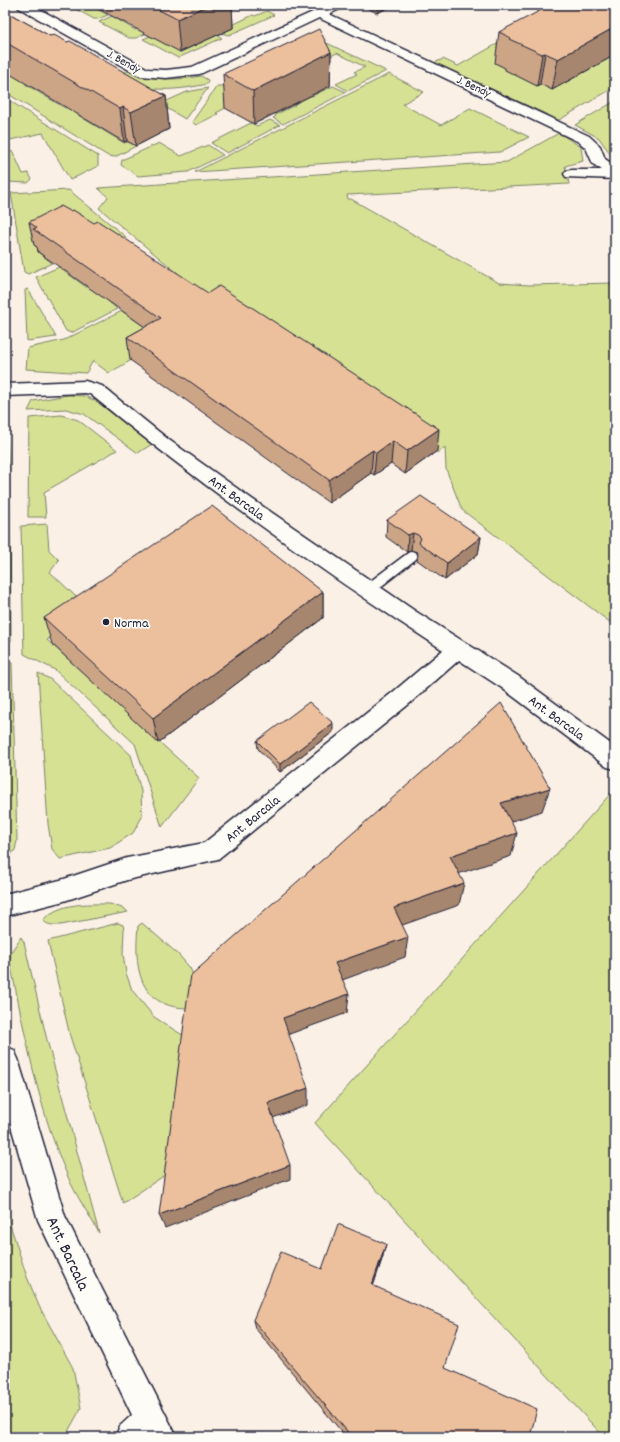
<svg xmlns="http://www.w3.org/2000/svg" width="620" height="1442" viewBox="0 0 620 1442" font-family="Dekko,sans-serif">
<style>
.green{fill:#d6e194;stroke:#7c8268}
.lines{fill:none;stroke-linecap:round;stroke-linejoin:round}
.service-casing{stroke:#22223b;stroke-width:3}
.minor-casing{stroke:#22223b;stroke-width:3}
.service{fill:#fdfcf7;fill-rule:evenodd}
.minor{fill:#fdfcf7;fill-rule:evenodd}
.wall{fill:#cca587;stroke:#22223b}
.shaded-wall{fill:#a6866e;stroke:#22223b}
.building{fill:#edc09d;stroke:#22223b}
.poi-dot{fill:#22223b;stroke:#fdfcf7;stroke-width:1.5}
.labels{text-anchor:middle;stroke-width:3.5;stroke-linejoin:round;paint-order:stroke}
.far-street-label{font-size:12px;fill:#22223b;stroke:#fdfcf7}
.street-label{font-size:14px;fill:#22223b;stroke:#fdfcf7}
.poi-label{font-size:14px;fill:#22223b;stroke:#fdfcf7;text-anchor:start}
.near-street-label{font-size:17px;fill:#22223b;stroke:#fdfcf7}
</style>
<rect width="100%" height="100%" fill="#faf0e5"/>
<filter id="ink" filterUnits="userSpaceOnUse"><feTurbulence type="fractalNoise" baseFrequency=".025" numOctaves="2"/><feDisplacementMap in="SourceGraphic" scale="8" xChannelSelector="R" yChannelSelector="G"/><feConvolveMatrix kernelMatrix="1 2 1 2 8 2 1 2 1" color-interpolation-filters="sRGB"/></filter>
<g filter="url(#ink)">
<g class="green">
<path d="M 68,5 L 95,5 L 97,9 L 108,15 L 98,19 L 94,19 Z"/>
<path d="M 566,5 L 615,5 L 615,87 L 559,120 L 434,63 L 443,59 L 458,66 Z"/>
<path d="M 267,11 L 274,15 L 229,35 L 220,33 L 230,26 L 253,15 L 255,16 Z"/>
<path d="M 112,16 L 135,30 L 139,29 L 147,33 L 136,38 L 129,38 L 99,22 Z"/>
<path d="M 167,29 L 215,34 L 222,38 L 178,58 L 143,39 Z"/>
<path d="M 316,38 L 386,71 L 348,91 L 336,84 L 357,74 L 354,72 L 365,67 L 337,53 L 297,72 Z"/>
<path d="M 128,71 C 154,80 174,81 201,76 L 208,80 L 207,84 C 185,89 160,92 138,86 C 130,84 122,80 115,77 Z"/>
<path d="M 5,72 L 11,75 L 14,74 L 28,82 L 25,84 L 65,108 L 69,107 L 81,117 L 124,143 L 128,142 L 136,146 L 115,157 L 108,156 L 5,92 Z"/>
<path d="M 389,74 L 424,92 L 402,104 L 441,125 L 470,108 L 529,137 L 500,152 L 195,172 Z"/>
<path d="M 217,86 L 224,86 L 245,98 L 216,113 L 218,114 L 196,125 L 192,122 Z"/>
<path d="M 333,86 L 346,92 L 283,124 L 273,118 L 276,116 L 275,115 L 295,105 L 291,103 L 309,95 L 312,96 Z"/>
<path d="M 208,88 L 185,119 L 160,104 L 187,92 Z"/>
<path d="M 5,98 L 98,156 L 98,166 L 70,180 L 43,133 L 5,141 Z"/>
<path d="M 615,101 L 615,158 L 612,156 L 599,138 L 575,125 Z"/>
<path d="M 270,120 L 280,125 L 227,153 L 211,143 L 251,123 L 257,126 Z"/>
<path d="M 559,133 L 581,147 L 583,161 L 565,166 L 569,184 L 347,195 L 348,199 L 351,199 L 499,283 L 529,285 L 615,283 L 615,626 L 462,510 L 446,469 L 445,447 L 438,453 L 221,309 L 99,208 L 108,197 L 98,188 L 507,162 Z"/>
<path d="M 159,143 L 181,156 L 208,145 L 223,155 L 188,172 L 138,176 L 121,165 L 122,160 Z"/>
<path d="M 5,150 L 13,152 L 23,174 L 28,173 L 32,179 L 28,183 L 8,182 L 5,177 Z"/>
<path d="M 69,190 L 126,237 L 107,247 L 34,245 L 42,251 L 39,253 L 52,263 L 28,274 L 24,272 L 11,193 Z"/>
<path d="M 59,267 L 86,287 L 90,285 L 117,309 L 71,333 L 66,331 L 36,277 Z"/>
<path d="M 28,289 L 56,337 L 27,341 L 25,290 Z"/>
<path d="M 122,311 L 155,334 L 168,339 L 109,373 L 93,361 L 86,373 L 26,369 L 28,348 L 64,340 Z"/>
<path d="M 68,395 L 84,396 L 96,401 L 152,444 L 138,453 L 84,414 L 66,409 L 28,411 L 33,401 Z"/>
<path d="M 61,415 L 78,420 L 117,450 L 44,492 L 46,517 L 28,517 L 29,418 Z"/>
<path d="M 5,428 L 7,430 L 10,507 L 11,641 L 5,641 Z"/>
<path d="M 47,524 L 49,550 L 59,560 L 50,572 L 90,610 L 47,640 L 199,778 L 162,827 L 135,744 L 55,670 L 24,654 L 21,526 Z"/>
<path d="M 5,662 L 12,663 L 17,841 L 15,850 L 10,856 L 5,850 Z"/>
<path d="M 38,673 L 50,679 L 131,755 L 141,791 L 142,817 L 133,833 L 110,848 L 60,859 L 52,849 L 48,824 Z"/>
<path d="M 613,791 L 615,793 L 615,1437 L 604,1437 L 315,1123 Z"/>
<path d="M 110,904 L 125,909 L 128,912 L 61,925 C 54,925 47,926 43,920 C 60,902 87,904 110,904 Z"/>
<path d="M 118,923 L 123,925 L 124,930 L 123,954 L 126,973 L 132,990 L 154,1017 L 184,1036 L 165,1175 L 123,1203 L 70,1036 L 48,941 Z"/>
<path d="M 142,923 L 178,954 L 190,968 L 198,985 L 189,1008 C 138,1008 134,967 138,926 Z"/>
<path d="M 21,937 L 24,942 L 47,1040 L 99,1233 C 89,1214 76,1196 68,1177 C 38,1109 25,1034 10,962 L 11,952 Z"/>
<path d="M 5,1209 L 27,1277 L 39,1306 L 73,1368 L 81,1408 L 65,1437 L 5,1437 Z"/>
</g>
<g class="lines">
<defs>
<path id="service" d="M 412,551 L 416,553 L 418,556 L 416,559 L 374,592 L 369,594 L 364,592 L 363,589 L 364,586 L 408,553 Z"/>
<g id="minor">
<path d="M 17,5 L 32,5 L 148,69 L 166,70 L 192,67 L 328,5 L 344,5 L 342,8 L 329,14 L 589,136 L 600,146 L 605,159 L 615,166 L 615,179 L 566,177 L 564,174 L 566,171 L 571,170 L 602,170 L 593,164 L 586,148 L 579,142 L 319,18 L 200,74 L 166,78 L 140,76 L 19,8 Z"/>
<path d="M 85,381 L 102,386 L 169,440 L 252,499 L 415,611 L 518,676 L 615,747 L 615,769 L 607,767 L 502,688 L 459,660 L 409,704 L 218,859 L 127,880 L 64,901 L 5,916 L 5,894 L 64,879 L 127,858 L 204,843 L 393,692 L 443,650 C 321,571 202,486 90,394 L 85,393 L 5,396 L 5,384 Z"/>
<path d="M 5,1046 L 14,1050 L 18,1059 L 65,1216 L 177,1437 L 115,1437 L 120,1426 L 132,1415 L 38,1220 L 5,1105 Z"/>
</g>
</defs>
<use href="#service" class="service-casing"/>
<use href="#minor" class="minor-casing"/>
<use href="#service" class="service"/>
<use href="#minor" class="minor"/>
</g>
<g class="wall">
<path d="M 91,5 L 232,5 L 233,28 L 180,52 Z"/>
<path d="M 361,5 L 394,5 L 377,13 Z"/>
<path d="M 615,5 L 615,55 L 552,90 L 540,84 L 537,86 L 505,70 L 505,68 L 495,63 L 499,32 Z"/>
<path d="M 5,11 L 50,36 L 166,96 L 169,129 L 136,146 L 127,141 L 124,142 L 5,71 Z"/>
<path d="M 331,52 L 330,86 L 254,124 L 225,108 L 223,74 Z"/>
<path d="M 29,222 L 437,451 L 405,474 L 391,464 L 374,475 L 371,473 L 329,503 L 130,360 L 127,337 L 145,327 L 38,252 L 37,247 L 34,245 Z"/>
<path d="M 387,520 L 481,537 L 478,554 L 445,580 L 417,560 L 418,554 L 417,552 L 411,550 L 407,552 L 386,537 Z"/>
<path d="M 323,592 L 323,618 L 158,743 L 52,644 L 44,618 Z"/>
<path d="M 333,732 L 280,772 L 258,749 L 257,741 Z"/>
<path d="M 383,1256 L 373,1286 L 445,1368 L 530,1437 L 346,1437 L 255,1328 L 253,1320 L 322,1269 Z"/>
</g>
<g class="shaded-wall">
<path d="M 209,5 L 232,5 L 233,28 L 180,52 L 177,19 Z"/>
<path d="M 378,5 L 394,5 L 377,13 Z"/>
<path d="M 615,27 L 615,55 L 552,90 L 558,59 Z"/>
<path d="M 331,52 L 330,86 L 254,124 L 253,91 Z"/>
<path d="M 545,53 L 540,84 L 537,86 L 542,54 Z"/>
<path d="M 166,96 L 169,129 L 136,146 L 131,112 Z"/>
<path d="M 123,107 L 127,141 L 124,142 L 120,109 Z"/>
<path d="M 439,429 L 437,451 L 405,474 L 407,451 Z"/>
<path d="M 393,441 L 391,464 L 374,475 L 376,453 Z"/>
<path d="M 373,450 L 371,473 L 329,503 L 329,480 Z"/>
<path d="M 413,533 L 411,550 L 407,552 L 408,535 Z"/>
<path d="M 481,537 L 478,554 L 445,580 L 447,563 Z"/>
<path d="M 323,592 L 323,618 L 158,743 L 153,718 Z"/>
<path d="M 333,723 L 333,732 L 280,772 L 280,764 Z"/>
<path d="M 550,788 L 542,811 L 495,827 L 501,803 Z"/>
<path d="M 517,833 L 511,856 L 446,878 L 450,856 Z"/>
<path d="M 464,883 L 459,905 L 391,929 L 394,908 Z"/>
<path d="M 408,937 L 405,957 L 334,983 L 335,963 Z"/>
<path d="M 349,994 L 347,1013 L 284,1036 L 283,1018 Z"/>
<path d="M 308,1088 L 308,1105 L 270,1119 L 268,1103 Z"/>
<path d="M 290,1165 L 290,1179 L 165,1228 L 159,1215 Z"/>
<path d="M 386,1244 L 383,1256 L 370,1296 L 372,1285 Z"/>
</g>
<g class="building">
<path d="M 149,5 L 209,5 L 177,19 Z"/>
<path d="M 551,5 L 615,5 L 615,27 L 558,59 L 545,53 L 542,54 L 509,39 L 511,38 L 499,32 Z"/>
<path d="M 5,11 L 50,36 L 54,35 L 67,42 L 70,41 L 166,96 L 131,112 L 123,107 L 120,109 L 5,42 Z"/>
<path d="M 319,29 L 331,52 L 253,91 L 223,74 Z"/>
<path d="M 61,206 L 70,211 L 73,210 L 94,223 L 98,221 L 208,293 L 219,286 L 439,429 L 407,451 L 393,441 L 376,453 L 373,450 L 329,480 L 127,337 L 161,318 L 33,229 L 37,228 L 29,222 Z"/>
<path d="M 421,496 L 481,537 L 447,563 L 419,543 L 421,538 L 418,535 L 413,533 L 408,535 L 387,520 Z"/>
<path d="M 212,506 L 323,592 L 153,718 L 44,618 Z"/>
<path d="M 309,702 L 333,723 L 280,764 L 257,741 Z"/>
<path d="M 501,703 L 550,788 L 501,803 L 517,833 L 450,856 L 464,883 L 394,908 L 408,937 L 335,963 L 349,994 L 283,1018 L 308,1088 L 268,1103 L 290,1165 L 159,1215 L 186,1008 L 191,975 Z"/>
<path d="M 338,1224 L 386,1244 L 372,1285 L 459,1324 L 445,1368 L 537,1409 L 530,1437 L 352,1437 L 253,1320 L 281,1252 L 322,1269 Z"/>
</g>
</g>
<circle class="poi-dot" cx="106" cy="622" r="4"/>
<g class="labels">
<g class="far-street-label">
<text transform="translate(124 61) rotate(29)" y="4">J. Bendy</text>
<text transform="translate(474 86) rotate(25)" y="4">J. Bendy</text>
</g>
<g class="street-label">
<text transform="translate(237 497) rotate(36)" y="5">Ant. Barcala</text>
<text transform="translate(557 717) rotate(36)" y="5">Ant. Barcala</text>
<text transform="translate(252 818) rotate(-39)" y="5">Ant. Barcala</text>
</g>
<g class="poi-label">
<text x="114" y="627">Norma</text>
</g>
<g class="near-street-label">
<text transform="translate(69 1253) rotate(65)" y="6">Ant. Barcala</text>
</g>
</g>
<rect width="620" height="1442" fill="none" stroke="#fdfcf7" stroke-width="20"/>
<rect x="10" y="10" width="600" height="1422" fill="none" stroke="#22223b" stroke-width="1.5" filter="url(#ink)"/>
</svg>
